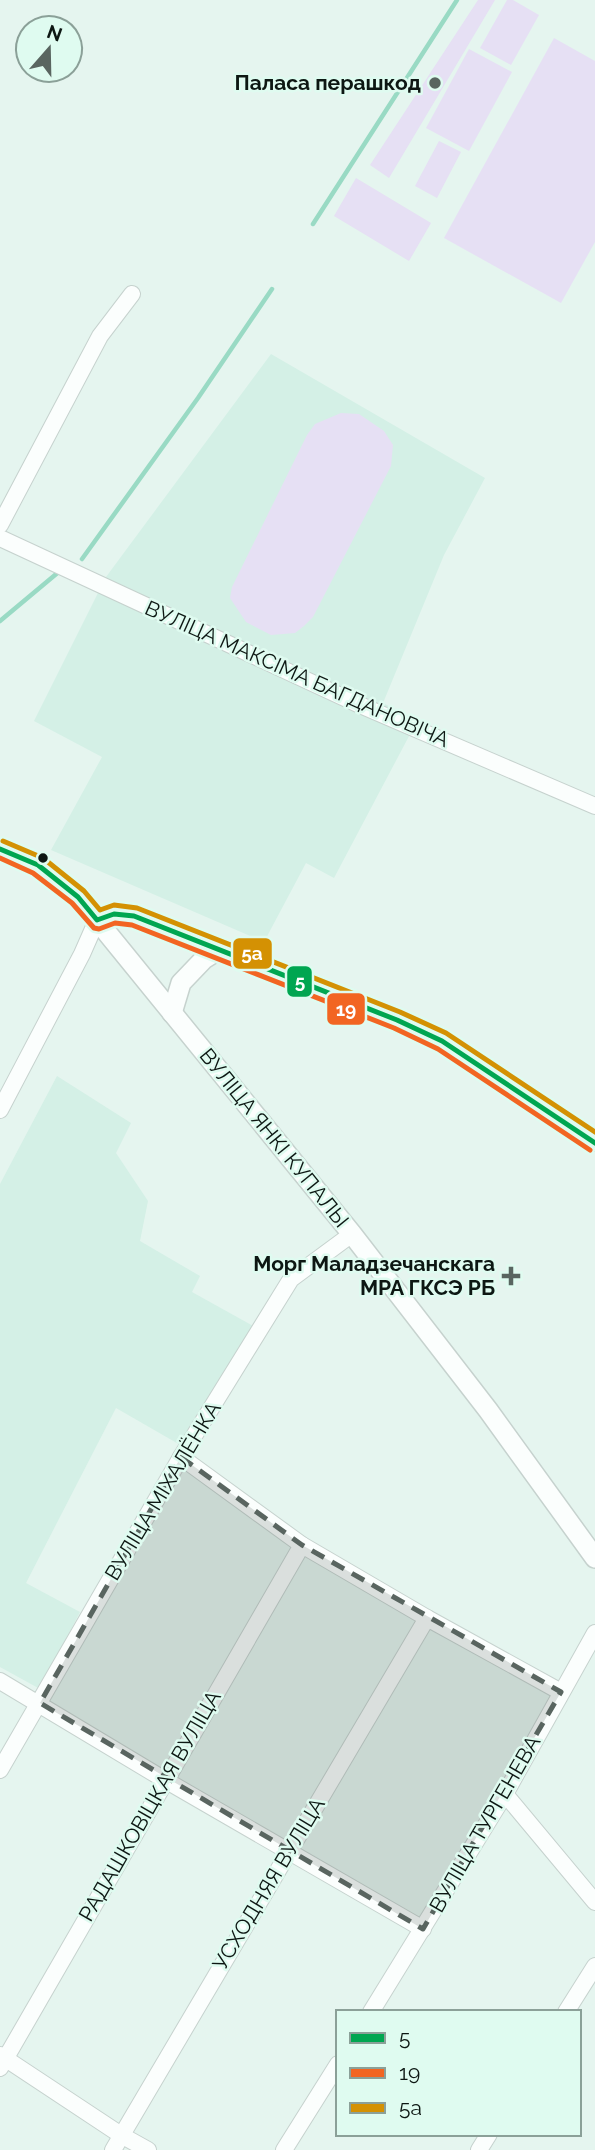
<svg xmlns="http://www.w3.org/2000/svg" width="595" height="2150" viewBox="0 0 595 2150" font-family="Raleway,sans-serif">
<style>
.built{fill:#d4f0e6}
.green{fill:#e6e0f4}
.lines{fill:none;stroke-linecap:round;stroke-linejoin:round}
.stream{stroke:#99dac4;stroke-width:4.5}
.minor-casing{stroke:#c6d2ce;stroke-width:18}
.major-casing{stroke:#c6d2ce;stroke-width:22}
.minor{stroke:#fbfefd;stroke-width:16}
.major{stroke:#fbfefd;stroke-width:19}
.bus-1-casing{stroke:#dffbf0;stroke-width:10}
.bus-2-casing{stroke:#dffbf0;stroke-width:10}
.bus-3-casing{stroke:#dffbf0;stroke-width:10}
.bus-1{stroke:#00a651;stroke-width:5}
.bus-2{stroke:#f26522;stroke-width:5}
.bus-3{stroke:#d49103;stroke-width:5}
.marked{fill:#596560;fill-opacity:0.2;stroke:#596560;stroke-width:5;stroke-dasharray:14 9;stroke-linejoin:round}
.poi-dot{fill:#596560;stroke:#dffbf0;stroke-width:2.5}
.bus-dot{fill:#0d1713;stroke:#dffbf0;stroke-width:2.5}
.labels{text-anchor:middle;stroke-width:5;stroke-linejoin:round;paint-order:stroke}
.poi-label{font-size:21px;font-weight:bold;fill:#0d1713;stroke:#dffbf0;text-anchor:end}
.street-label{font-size:21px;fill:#0d1713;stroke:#dffbf0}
.line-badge{stroke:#dffbf0;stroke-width:2.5}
.badge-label{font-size:19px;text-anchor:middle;font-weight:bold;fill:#fff}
</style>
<rect width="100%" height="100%" fill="#e5f5ef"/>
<g class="built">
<path d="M 271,354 L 485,478 L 444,555 L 383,703 L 417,721 L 334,878 L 306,863 L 264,942 L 51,850 L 102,757 L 34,721 L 106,577 Z"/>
<path d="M 57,1076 L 131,1123 L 116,1153 L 148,1201 L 140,1241 L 200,1276 L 192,1292 L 255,1327 L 182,1446 L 116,1408 L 26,1583 L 80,1612 L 40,1689 L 0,1667 L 0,1184 Z"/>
</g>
<g class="green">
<path d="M 478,0 L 495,0 L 389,178 L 370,165 Z"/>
<path d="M 507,0 L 513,0 L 539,15 L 511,65 L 480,48 Z"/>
<path d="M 554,38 L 595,61 L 595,242 L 561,303 L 444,238 Z"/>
<path d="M 469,49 L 512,72 L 469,151 L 426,128 Z"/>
<path d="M 439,141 L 461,152 L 437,198 L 415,186 Z"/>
<path d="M 356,178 L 431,223 L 409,261 L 334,216 Z"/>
<path d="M 341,413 L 359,414 L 384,431 L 393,445 L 391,466 L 313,617 L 304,626 L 295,633 L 271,635 L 246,622 L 230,598 L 232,587 L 307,435 L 315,424 Z"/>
</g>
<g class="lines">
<g class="stream">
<path d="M 313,224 L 457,0"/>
<path d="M 82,559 L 198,398 L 272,289"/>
<path d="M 0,621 L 61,570"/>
</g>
<defs>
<g id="minor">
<path d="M 0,525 L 100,336 L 132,294"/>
<path d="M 0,538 L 360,705 L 595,806"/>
<path d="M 0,1110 L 82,954 L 97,920 L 114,914 L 134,916 L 397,1020 L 442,1041 L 595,1143"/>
<path d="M 181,1457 L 302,1545 L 427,1618 L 561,1692"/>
<path d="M 0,1681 L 165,1780 L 423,1929"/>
<path d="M 0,1770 L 181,1457 L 291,1279 L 352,1234"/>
<path d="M 505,1794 L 595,1902"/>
<path d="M 371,2012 L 505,1794 L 595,1633"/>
<path d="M 566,2012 L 595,1966"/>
<path d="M 0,2055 L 121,2135 L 148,2150"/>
<path d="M 0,2068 L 302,1545"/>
<path d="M 113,2150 L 427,1618"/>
<path d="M 284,2150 L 338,2064"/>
<path d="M 479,2150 L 489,2134"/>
</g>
<g id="major">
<path d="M 0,849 L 38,865 L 78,897 L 352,1234 L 488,1410 L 595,1558"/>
<path d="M 172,1013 L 181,983 L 204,959 L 220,949"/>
</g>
</defs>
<use href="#minor" class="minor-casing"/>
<use href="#major" class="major-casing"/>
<use href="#minor" class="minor"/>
<use href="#major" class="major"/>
<defs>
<path id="bus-1" d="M 0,849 L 38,865 L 78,897 L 97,920 L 114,914 L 134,916 L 397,1020 L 442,1041 L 595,1143"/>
<path id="bus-2" d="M 0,858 L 33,873 L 72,903 L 94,928 L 99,929 L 115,923 L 132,925 L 394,1028 L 438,1049 L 590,1150"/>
<path id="bus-3" d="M 3,841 L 43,858 L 84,891 L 100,910 L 114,905 L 137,908 L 400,1012 L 446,1033 L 595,1132"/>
</defs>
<use href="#bus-1" class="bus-1-casing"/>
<use href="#bus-2" class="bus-2-casing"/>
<use href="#bus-3" class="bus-3-casing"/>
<use href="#bus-1" class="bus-1"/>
<use href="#bus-2" class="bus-2"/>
<use href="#bus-3" class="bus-3"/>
</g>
<path class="marked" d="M 181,1457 L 302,1545 L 561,1692 L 423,1929 L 40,1703 Z"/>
<g class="poi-dot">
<circle cx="435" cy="83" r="7"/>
<path d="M507.5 1265.5h7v7h7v7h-7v7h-7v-7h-7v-7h7z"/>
</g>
<circle class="bus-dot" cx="43" cy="858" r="6"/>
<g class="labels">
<g class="poi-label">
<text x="421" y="90">Паласа перашкод</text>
<text x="495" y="1271">Морг Маладзечанскага<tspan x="495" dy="24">МРА ГКСЭ РБ</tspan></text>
</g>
<g class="street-label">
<text transform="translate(297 674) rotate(24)" y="7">ВУЛІЦА МАКСІМА БАГДАНОВІЧА</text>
<text transform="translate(274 1138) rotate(51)" y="7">ВУЛІЦА ЯНКІ КУПАЛЫ</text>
<text transform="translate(163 1491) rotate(-59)" y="7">ВУЛІЦА МІХАЛЁНКА</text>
<text transform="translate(150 1806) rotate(-60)" y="7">РАДАШКОВІЦКАЯ ВУЛІЦА</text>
<text transform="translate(485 1824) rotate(-60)" y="7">ВУЛІЦА ТУРГЕНЕВА</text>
<text transform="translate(269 1884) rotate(-59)" y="7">УСХОДНЯЯ ВУЛІЦА</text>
</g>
</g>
<g class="line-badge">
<rect x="232" y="937" width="41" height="33" rx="7" fill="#d49103"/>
<rect x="286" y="965" width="27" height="33" rx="7" fill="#00a651"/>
<rect x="326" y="992" width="40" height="34" rx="7" fill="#f26522"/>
</g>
<g class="badge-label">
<text x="252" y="960">5а</text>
<text x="300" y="988">5</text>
<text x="346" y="1016">19</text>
</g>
<rect x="336" y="2010" width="245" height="126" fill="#dffbf0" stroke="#8ba098" stroke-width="2"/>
<rect x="350" y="2033" width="35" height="10" fill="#00a651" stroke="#8ba098" stroke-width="2"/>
<text x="399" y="2045" font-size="21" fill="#0d1713">5</text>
<rect x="350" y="2068" width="35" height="10" fill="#f26522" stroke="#8ba098" stroke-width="2"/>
<text x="399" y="2080" font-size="21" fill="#0d1713">19</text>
<rect x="350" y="2103" width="35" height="10" fill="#d49103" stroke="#8ba098" stroke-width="2"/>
<text x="399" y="2115" font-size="21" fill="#0d1713">5а</text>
<g transform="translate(49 49) rotate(20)"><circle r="33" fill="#dffbf0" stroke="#8ba098" stroke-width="2"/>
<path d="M0-5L12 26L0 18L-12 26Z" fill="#596560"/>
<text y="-10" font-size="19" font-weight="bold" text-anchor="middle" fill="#0d1713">N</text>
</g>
</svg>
